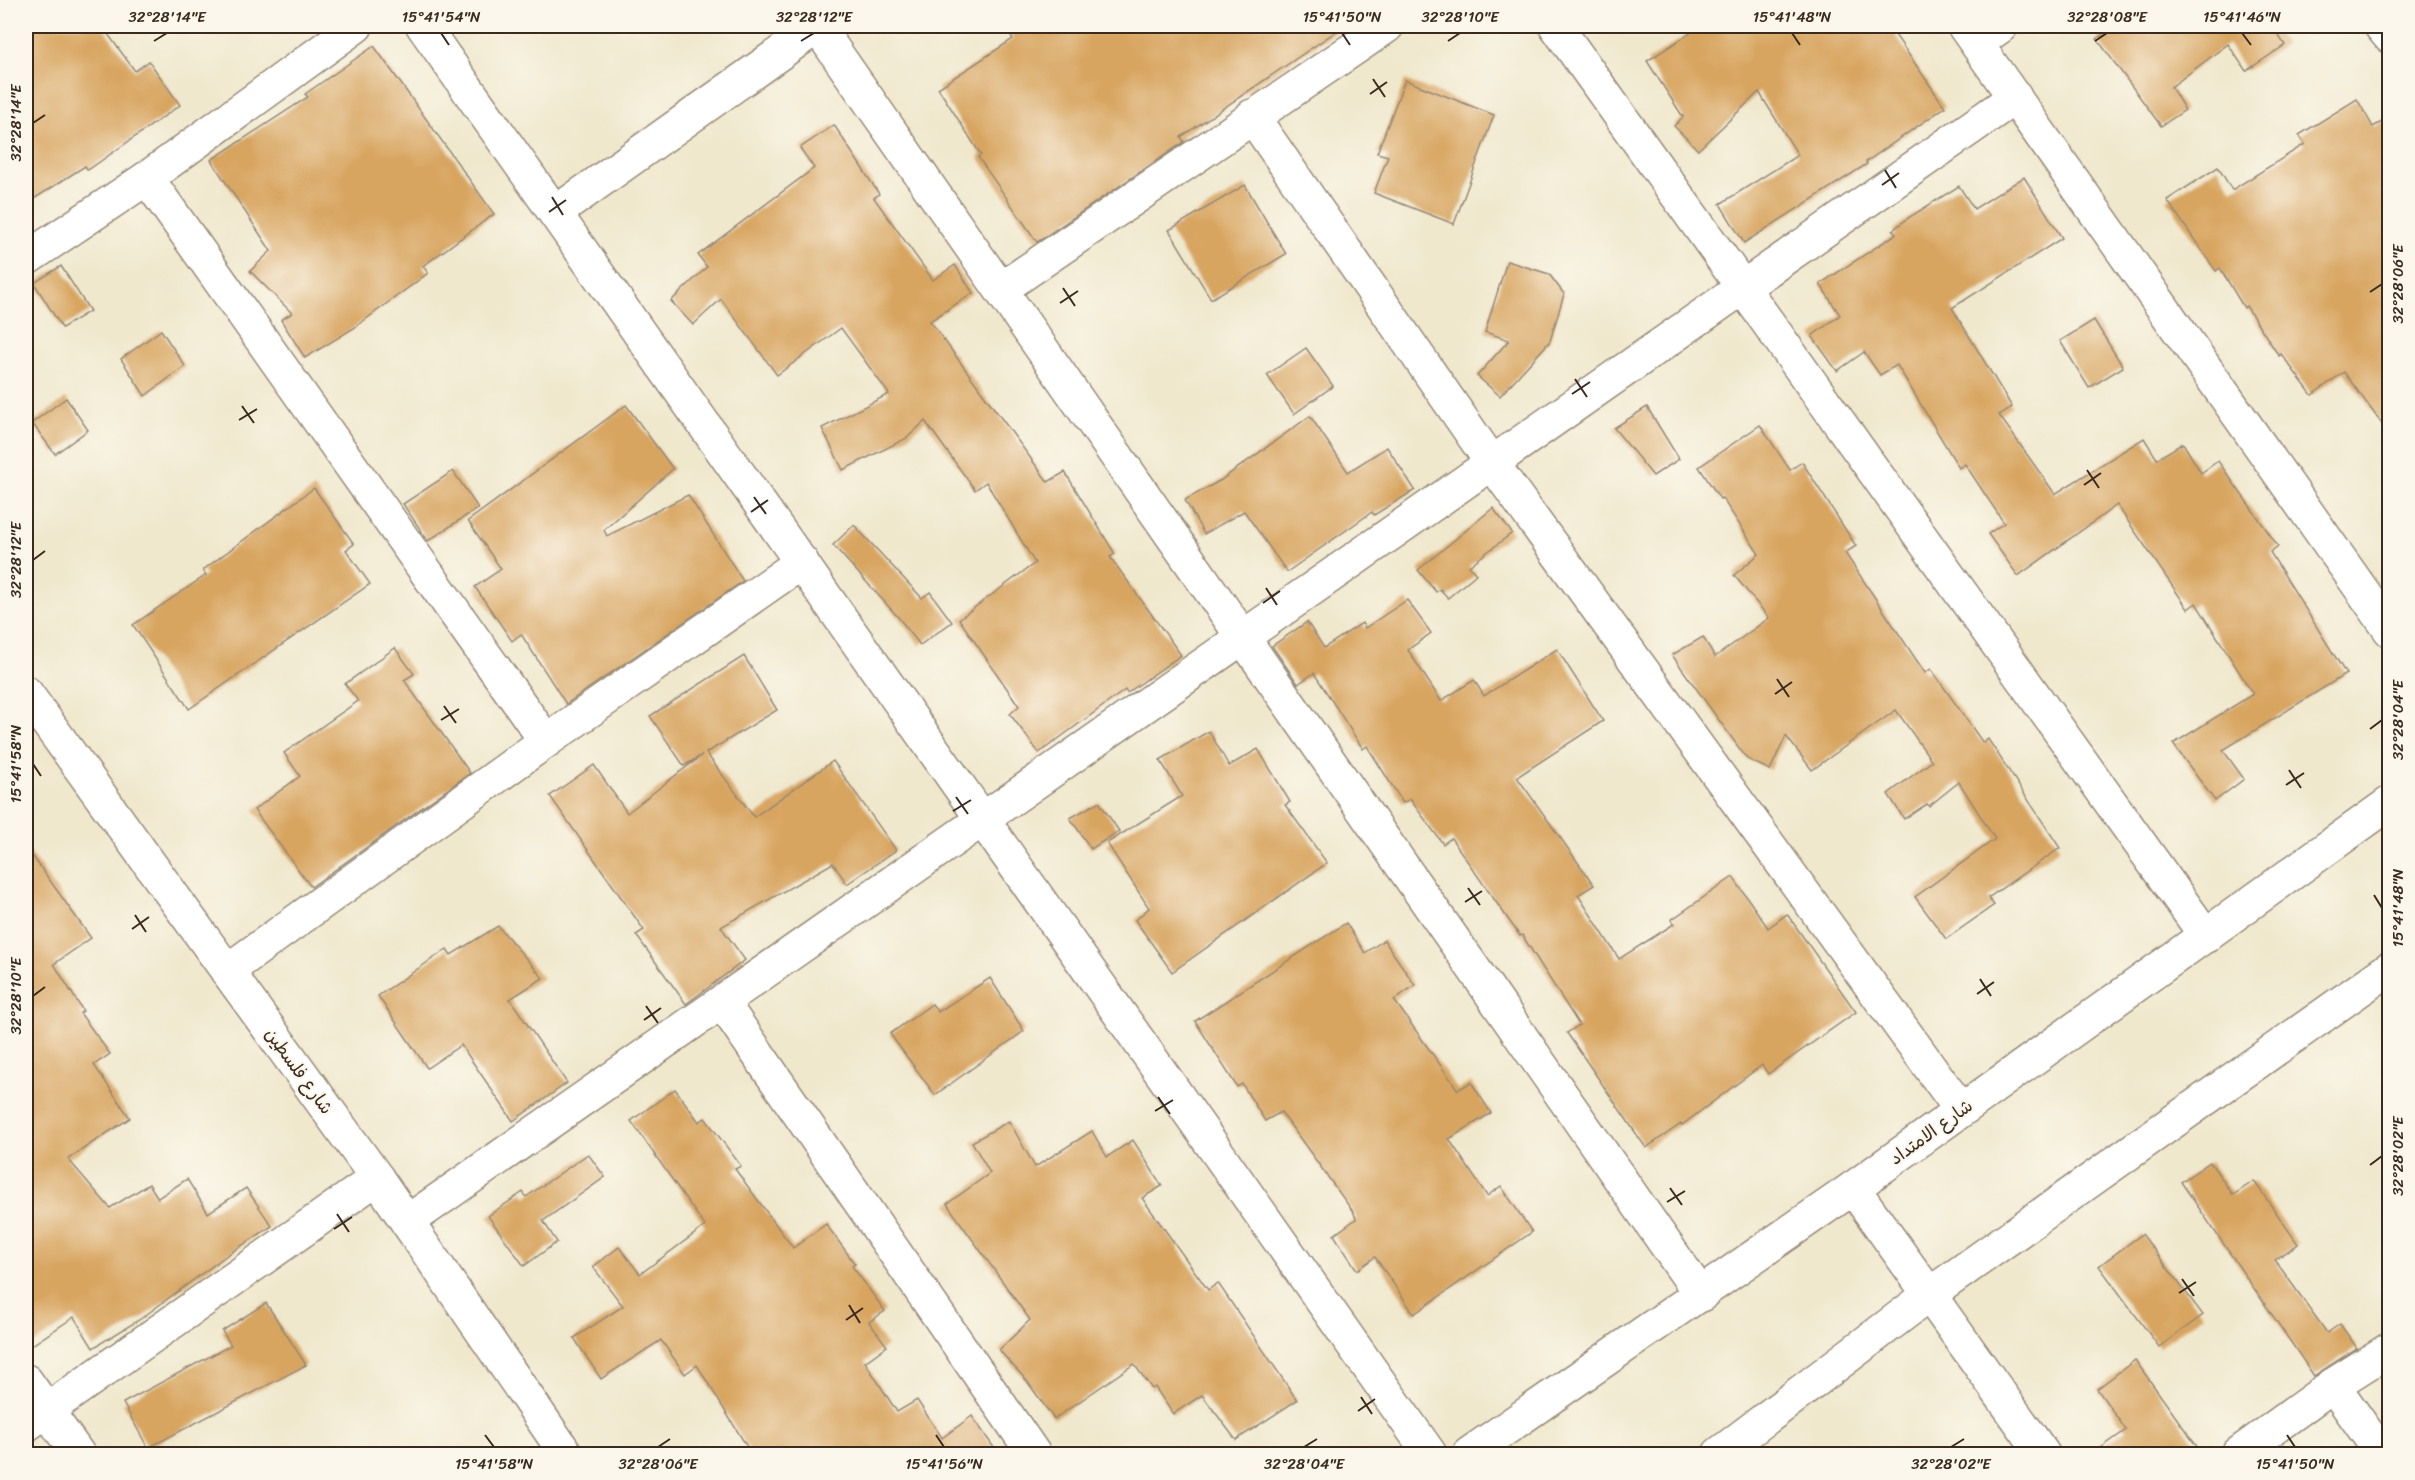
<svg xmlns="http://www.w3.org/2000/svg" width="2415" height="1480" viewBox="0 0 2415 1480" font-family="Sriracha,'Playpen Sans Arabic',sans-serif">
<style>
.building{fill:#d8a561}
.lines{fill:none;stroke-linecap:round;stroke-linejoin:round}
.minor-casing{stroke:#968976;stroke-width:36}
.minor{stroke:#fff;stroke-width:33}
.ticks{fill:none;stroke:#3b2a1e;stroke-width:2}
.labels{text-anchor:middle;stroke-width:4.5;stroke-linejoin:round;paint-order:stroke}
.street-label{font-size:18px;fill:#3b2a1e;stroke:#fbf7ec}
.neatline{fill:none;stroke:#3b2a1e;stroke-width:2}
.ticks-label{font-size:15px;text-anchor:middle;fill:#3b2a1e}
</style>
<rect width="100%" height="100%" fill="#fbf7ec"/>
<filter id="ink" filterUnits="userSpaceOnUse"><feTurbulence type="fractalNoise" baseFrequency=".0167" numOctaves="2"/><feDisplacementMap in="SourceGraphic" scale="12" xChannelSelector="R" yChannelSelector="G"/><feConvolveMatrix kernelMatrix="1 2 1 2 8 2 1 2 1" color-interpolation-filters="sRGB"/></filter>
<filter id="wash" filterUnits="userSpaceOnUse"><feTurbulence type="fractalNoise" baseFrequency=".008" numOctaves="4" result="noise"/><feDisplacementMap in="SourceGraphic" scale="24" xChannelSelector="R" yChannelSelector="G"/><feGaussianBlur stdDeviation="1.35" result="paint"/><feColorMatrix in="noise" values="0 0 0 0 0 0 0 0 0 0 0 0 0 0 0 0 0 1.4 0 .05"/><feComposite in="paint" operator="in"/></filter>
<g filter="url(#wash)">
<rect width="100%" height="100%" fill="#f0e8cd"/>
<g id="blocks">
<g class="building">
<path d="M 26,26 L 102,26 L 135,71 L 149,61 L 180,105 L 88,170 L 85,166 L 26,204 Z"/>
<path d="M 1005,26 L 1344,26 L 1181,137 L 1184,142 L 1037,242 L 978,157 L 981,155 L 938,88 L 1013,39 Z"/>
<path d="M 1701,26 L 1889,26 L 1945,107 L 1866,162 L 1867,164 L 1744,243 L 1720,204 L 1798,155 L 1759,92 L 1698,150 L 1674,126 L 1683,117 L 1647,61 Z"/>
<path d="M 2115,26 L 2272,26 L 2285,45 L 2246,71 L 2228,44 L 2171,87 L 2185,110 L 2161,126 L 2097,39 Z"/>
<path d="M 374,46 L 494,214 L 423,266 L 428,273 L 354,328 L 305,358 L 281,320 L 292,313 L 250,271 L 271,251 L 211,160 L 308,97 L 305,94 Z"/>
<path d="M 1405,80 L 1494,115 L 1454,224 L 1374,193 L 1388,156 L 1377,153 Z"/>
<path d="M 2357,99 L 2373,127 L 2390,117 L 2390,435 L 2344,372 L 2312,395 L 2281,354 L 2279,356 L 2246,306 L 2244,308 L 2220,268 L 2216,271 L 2167,200 L 2218,167 L 2232,190 L 2305,144 L 2299,135 Z"/>
<path d="M 834,125 L 879,194 L 874,198 L 933,280 L 955,265 L 973,293 L 930,321 L 1048,482 L 1065,472 L 1115,554 L 1110,557 L 1181,655 L 1127,693 L 1125,690 L 1039,753 L 1010,714 L 1019,706 L 959,619 L 1035,563 L 986,482 L 975,490 L 925,421 L 907,438 L 843,470 L 822,428 L 889,394 L 841,328 L 777,375 L 721,299 L 693,325 L 671,301 L 707,267 L 698,255 L 814,168 L 800,148 Z"/>
<path d="M 2024,177 L 2062,238 L 1952,308 L 2012,407 L 1999,415 L 2055,494 L 2144,438 L 2157,459 L 2183,443 L 2201,473 L 2218,461 L 2278,546 L 2270,552 L 2346,674 L 2223,750 L 2244,779 L 2215,801 L 2173,744 L 2253,694 L 2196,603 L 2188,609 L 2117,505 L 2018,576 L 1988,534 L 2004,523 L 1965,464 L 1959,468 L 1897,365 L 1880,375 L 1864,352 L 1837,371 L 1812,336 L 1840,315 L 1820,284 L 1896,234 L 1893,230 L 1908,218 L 1959,186 L 1974,209 Z"/>
<path d="M 1245,185 L 1286,254 L 1211,299 L 1169,230 Z"/>
<path d="M 1507,261 L 1549,274 L 1564,294 L 1550,341 L 1500,396 L 1477,376 L 1509,340 L 1485,332 Z"/>
<path d="M 61,266 L 90,311 L 62,328 L 34,283 Z"/>
<path d="M 2094,320 L 2123,367 L 2089,388 L 2060,341 Z"/>
<path d="M 161,330 L 185,366 L 145,396 L 121,359 Z"/>
<path d="M 1306,348 L 1333,386 L 1294,414 L 1267,375 Z"/>
<path d="M 66,398 L 88,430 L 55,454 L 32,423 Z"/>
<path d="M 626,405 L 673,469 L 604,530 L 607,536 L 688,495 L 743,581 L 566,704 L 521,634 L 512,641 L 475,587 L 501,569 L 468,521 Z"/>
<path d="M 1647,407 L 1679,459 L 1653,476 L 1614,428 Z"/>
<path d="M 1310,416 L 1348,472 L 1387,447 L 1415,490 L 1374,515 L 1372,512 L 1287,572 L 1244,511 L 1204,534 L 1185,500 L 1221,480 Z"/>
<path d="M 1760,425 L 1790,470 L 1802,462 L 1856,546 L 1845,553 L 1925,673 L 1931,669 L 1983,743 L 1988,739 L 2060,848 L 1988,898 L 1994,905 L 1946,939 L 1915,897 L 1995,839 L 1959,782 L 1929,806 L 1927,804 L 1904,819 L 1888,794 L 1932,761 L 1896,710 L 1812,770 L 1786,736 L 1770,770 L 1747,759 L 1672,655 L 1703,637 L 1715,657 L 1769,618 L 1734,575 L 1759,554 L 1722,498 L 1720,499 L 1699,467 Z"/>
<path d="M 453,471 L 478,508 L 428,541 L 403,504 Z"/>
<path d="M 314,488 L 354,544 L 346,550 L 370,584 L 189,709 L 133,625 L 206,575 L 203,570 Z"/>
<path d="M 1493,508 L 1512,533 L 1469,566 L 1476,574 L 1448,598 L 1440,589 L 1436,592 L 1418,570 Z"/>
<path d="M 854,525 L 922,598 L 930,592 L 952,622 L 920,645 L 898,617 L 833,545 Z"/>
<path d="M 1407,600 L 1431,633 L 1408,650 L 1441,701 L 1474,680 L 1484,696 L 1557,649 L 1603,721 L 1517,777 L 1594,885 L 1578,895 L 1619,959 L 1674,924 L 1671,920 L 1733,877 L 1768,928 L 1787,914 L 1856,1012 L 1768,1074 L 1762,1065 L 1682,1125 L 1681,1124 L 1646,1148 L 1567,1033 L 1579,1025 L 1522,935 L 1520,936 L 1451,838 L 1443,844 L 1410,799 L 1403,803 L 1367,746 L 1363,749 L 1314,673 L 1298,684 L 1272,646 L 1307,622 L 1324,648 L 1362,623 L 1365,628 Z"/>
<path d="M 395,648 L 414,674 L 404,680 L 470,773 L 311,887 L 254,810 L 300,776 L 284,753 L 358,701 L 345,684 Z"/>
<path d="M 744,656 L 777,710 L 706,753 L 754,817 L 833,761 L 896,850 L 847,884 L 833,863 L 721,927 L 745,960 L 686,1004 L 636,935 L 644,930 L 550,796 L 594,765 L 627,813 L 702,755 L 684,766 L 650,716 Z"/>
<path d="M 1209,731 L 1229,766 L 1258,749 L 1290,802 L 1285,805 L 1327,863 L 1172,972 L 1135,920 L 1149,908 L 1107,843 L 1182,796 L 1160,760 Z"/>
<path d="M 1099,802 L 1119,831 L 1091,849 L 1070,818 Z"/>
<path d="M 26,847 L 91,938 L 54,964 L 83,1011 L 80,1013 L 110,1054 L 94,1065 L 130,1118 L 68,1159 L 110,1208 L 149,1184 L 158,1198 L 187,1179 L 208,1213 L 246,1188 L 272,1226 L 227,1255 L 139,1320 L 93,1348 L 74,1317 L 26,1349 Z"/>
<path d="M 1346,923 L 1365,953 L 1384,940 L 1415,985 L 1394,1000 L 1458,1090 L 1471,1082 L 1491,1113 L 1449,1139 L 1487,1196 L 1501,1186 L 1532,1232 L 1414,1314 L 1375,1257 L 1357,1270 L 1334,1235 L 1356,1219 L 1354,1213 L 1281,1112 L 1265,1121 L 1242,1084 L 1237,1087 L 1195,1021 Z"/>
<path d="M 498,926 L 543,978 L 510,999 L 567,1083 L 513,1121 L 461,1045 L 427,1068 L 378,996 L 447,949 L 451,955 Z"/>
<path d="M 990,978 L 1024,1031 L 935,1095 L 890,1034 L 932,1004 L 938,1012 Z"/>
<path d="M 675,1089 L 699,1122 L 705,1118 L 741,1166 L 735,1169 L 793,1248 L 826,1224 L 855,1264 L 852,1266 L 885,1311 L 869,1322 L 887,1346 L 865,1362 L 897,1412 L 917,1400 L 942,1438 L 972,1416 L 999,1455 L 752,1455 L 697,1365 L 685,1374 L 661,1340 L 601,1379 L 574,1338 L 623,1306 L 593,1267 L 619,1247 L 640,1274 L 705,1226 L 631,1121 Z"/>
<path d="M 1009,1121 L 1035,1167 L 1092,1131 L 1107,1157 L 1133,1140 L 1162,1186 L 1142,1198 L 1208,1290 L 1218,1283 L 1297,1400 L 1236,1440 L 1202,1395 L 1173,1414 L 1155,1387 L 1152,1389 L 1134,1364 L 1054,1419 L 1027,1381 L 999,1350 L 1030,1320 L 947,1204 L 990,1173 L 972,1142 Z"/>
<path d="M 588,1154 L 605,1177 L 543,1221 L 557,1242 L 524,1266 L 488,1216 L 523,1192 L 526,1197 Z"/>
<path d="M 2210,1162 L 2233,1195 L 2254,1181 L 2298,1244 L 2275,1260 L 2327,1333 L 2340,1324 L 2357,1348 L 2314,1376 L 2181,1182 Z"/>
<path d="M 2142,1234 L 2203,1315 L 2159,1347 L 2099,1266 Z"/>
<path d="M 266,1303 L 306,1365 L 148,1448 L 123,1403 L 231,1345 L 222,1331 Z"/>
<path d="M 2135,1360 L 2203,1455 L 2091,1455 L 2126,1430 L 2097,1389 Z"/>
</g>
</g>
</g>
<g filter="url(#ink)">
<use href="#blocks" fill-opacity="0" stroke="#968976" stroke-width="1.5"/>
<g class="lines">
<defs>
<g id="minor">
<path d="M 423,26 L 1430,1454"/>
<path d="M 817,26 L 1701,1295"/>
<path d="M 1556,26 L 2206,936"/>
<path d="M 1964,26 L 2390,630"/>
<path d="M 2381,26 L 2390,37"/>
<path d="M 1977,43 L 2001,26"/>
<path d="M 1252,116 L 1492,463 L 1961,1110"/>
<path d="M 147,178 L 546,741"/>
<path d="M 555,213 L 818,26"/>
<path d="M 26,259 L 147,178 L 356,26"/>
<path d="M 1001,289 L 1387,26"/>
<path d="M 26,693 L 377,1178 L 566,1454"/>
<path d="M 227,971 L 546,741 L 802,562"/>
<path d="M 722,1002 L 1034,1454"/>
<path d="M 1853,1188 L 2043,1454"/>
<path d="M 407,1222 L 2015,97"/>
<path d="M 26,1381 L 78,1454"/>
<path d="M 2333,1385 L 2382,1454"/>
<path d="M 26,1425 L 377,1178"/>
<path d="M 1469,1454 L 1853,1188 L 2390,803"/>
<path d="M 1719,1454 L 1930,1294 L 2390,968"/>
<path d="M 2238,1454 L 2333,1385 L 2390,1349"/>
</g>
</defs>
<use href="#minor" class="minor-casing"/>
<use href="#minor" class="minor"/>
</g>
</g>
<path class="ticks" d="M 441,33 L 449,45M 1342,33 L 1350,45M 1792,33 L 1800,45M 2242,33 L 2251,45M 154,41 L 167,33M 801,41 L 814,33M 1448,41 L 1460,33M 2095,41 L 2107,33M 1373,79 L 1385,97M 1370,94 L 1387,82M 33,123 L 45,115M 1885,170 L 1896,188M 1882,185 L 1899,173M 552,197 L 563,215M 549,212 L 566,200M 1063,288 L 1075,306M 2370,292 L 2382,284M 1060,303 L 1078,291M 1575,379 L 1587,397M 1572,394 L 1590,382M 242,406 L 254,423M 239,420 L 257,409M 2087,470 L 2099,488M 2084,485 L 2101,473M 754,497 L 766,514M 751,512 L 768,500M 33,560 L 45,551M 1266,588 L 1277,605M 1263,603 L 1280,591M 1777,679 L 1789,697M 1775,694 L 1792,682M 444,706 L 456,723M 441,720 L 459,709M 2370,729 L 2382,720M 33,764 L 41,776M 2289,770 L 2301,788M 2286,785 L 2304,773M 956,797 L 968,814M 953,811 L 971,800M 1468,888 L 1480,905M 2374,895 L 2382,908M 1465,902 L 1482,891M 135,915 L 146,932M 132,929 L 149,917M 1980,979 L 1991,996M 1977,994 L 1994,982M 33,996 L 45,987M 646,1006 L 658,1023M 644,1020 L 661,1008M 1158,1097 L 1170,1114M 1155,1111 L 1173,1100M 2370,1165 L 2382,1156M 1670,1188 L 1682,1205M 1667,1202 L 1685,1191M 337,1214 L 349,1232M 334,1229 L 352,1217M 2182,1279 L 2194,1296M 2179,1293 L 2196,1282M 849,1305 L 860,1323M 846,1320 L 863,1308M 1361,1397 L 1372,1414M 1358,1411 L 1375,1399M 485,1435 L 494,1447M 936,1435 L 944,1447M 2287,1435 L 2295,1447M 658,1447 L 670,1439M 1304,1447 L 1317,1439M 1951,1447 L 1964,1439"/>
<g class="labels">
<g class="street-label">
<text transform="translate(299 1071) rotate(54)" y="6">شارع فلسطين</text>
<text transform="translate(1931 1132) rotate(-36)" y="6">شارع الامتداد</text>
</g>
</g>
<rect width="2415" height="1480" fill="none" stroke="#fbf7ec" stroke-width="66"/>
<rect x="33" y="33" width="2349" height="1414" class="neatline"/>
<g class="ticks-label">
<text x="167" y="22">32°28'14"E</text>
<text x="441" y="22">15°41'54"N</text>
<text x="814" y="22">32°28'12"E</text>
<text x="1342" y="22">15°41'50"N</text>
<text x="1460" y="22">32°28'10"E</text>
<text x="1792" y="22">15°41'48"N</text>
<text x="2107" y="22">32°28'08"E</text>
<text x="2242" y="22">15°41'46"N</text>
<text transform="translate(16 123) rotate(-90)" y="5">32°28'14"E</text>
<text transform="translate(2398 284) rotate(-90)" y="5">32°28'06"E</text>
<text transform="translate(16 560) rotate(-90)" y="5">32°28'12"E</text>
<text transform="translate(2398 720) rotate(-90)" y="5">32°28'04"E</text>
<text transform="translate(16 764) rotate(-90)" y="5">15°41'58"N</text>
<text transform="translate(2398 908) rotate(-90)" y="5">15°41'48"N</text>
<text transform="translate(16 996) rotate(-90)" y="5">32°28'10"E</text>
<text transform="translate(2398 1156) rotate(-90)" y="5">32°28'02"E</text>
<text x="494" y="1469">15°41'58"N</text>
<text x="658" y="1469">32°28'06"E</text>
<text x="944" y="1469">15°41'56"N</text>
<text x="1304" y="1469">32°28'04"E</text>
<text x="1951" y="1469">32°28'02"E</text>
<text x="2295" y="1469">15°41'50"N</text>
</g>
</svg>
